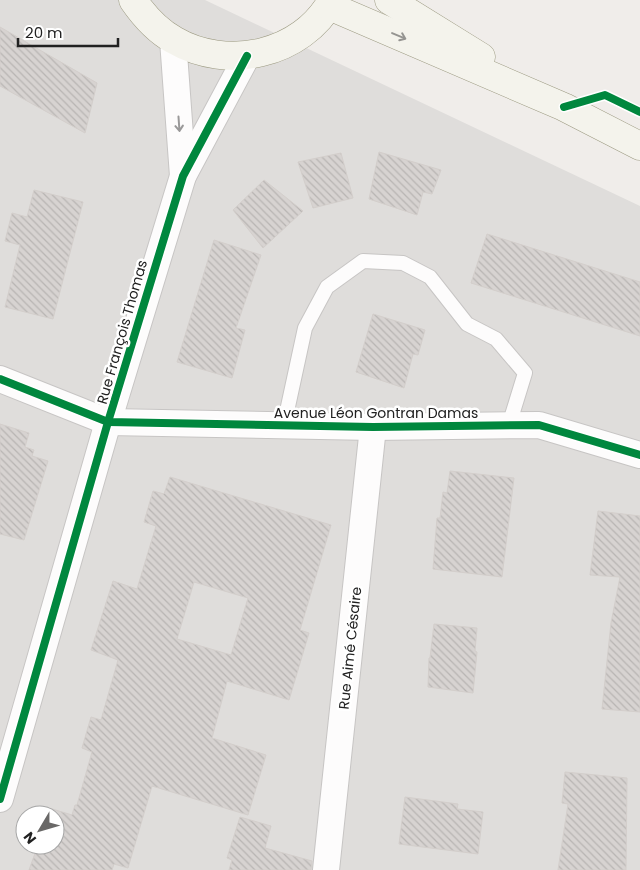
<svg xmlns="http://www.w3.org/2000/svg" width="640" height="870" viewBox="0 0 640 870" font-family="Poppins,sans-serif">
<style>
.residential{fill:#dfdddb;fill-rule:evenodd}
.building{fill:url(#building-back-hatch);stroke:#d3cecb;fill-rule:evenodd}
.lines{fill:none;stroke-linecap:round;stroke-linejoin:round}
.lane-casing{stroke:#c7c5c4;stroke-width:16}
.street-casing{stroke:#c7c5c4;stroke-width:28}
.secondary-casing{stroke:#9b9980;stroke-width:29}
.lane{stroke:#fdfcfc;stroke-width:14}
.street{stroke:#fdfcfc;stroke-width:26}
.secondary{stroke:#f4f3ec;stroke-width:28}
.cycleway-casing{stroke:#fff;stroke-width:11}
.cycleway{stroke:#00873e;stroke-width:8}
.oneway{stroke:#959491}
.oneway2{stroke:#9a9999}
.labels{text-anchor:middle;stroke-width:5;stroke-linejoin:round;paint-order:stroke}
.street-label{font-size:14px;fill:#212121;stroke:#fff}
</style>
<defs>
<pattern id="building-back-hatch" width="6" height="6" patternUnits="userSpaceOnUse" patternTransform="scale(1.25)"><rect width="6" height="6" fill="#d7d3d1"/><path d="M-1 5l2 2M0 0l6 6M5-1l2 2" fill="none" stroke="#b8b5b3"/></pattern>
</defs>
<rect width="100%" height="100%" fill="#f0edea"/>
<path class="residential" d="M 0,0 L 205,0 L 640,206 L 640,870 L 0,870 ZM 25,815 L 55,815 L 55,845 L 25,845 Z"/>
<g class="building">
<path d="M 0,27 L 97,83 L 85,133 L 0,86 Z"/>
<path d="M 379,152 L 441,170 L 432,194 L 423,192 L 417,215 L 369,199 Z"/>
<path d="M 341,153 L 353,198 L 313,208 L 298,162 Z"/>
<path d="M 264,180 L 303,211 L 263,248 L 233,210 Z"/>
<path d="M 34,190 L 83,202 L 53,319 L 5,307 L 20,245 L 5,241 L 12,213 L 27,217 Z"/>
<path d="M 487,234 L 640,282 L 640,336 L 471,283 Z"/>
<path d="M 214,240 L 261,255 L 236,328 L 245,330 L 232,378 L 177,362 Z"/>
<path d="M 373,314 L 425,330 L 418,355 L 413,354 L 404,388 L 356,372 Z"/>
<path d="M 0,424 L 29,433 L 25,447 L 34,450 L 32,456 L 48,461 L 24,540 L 0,534 Z"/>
<path d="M 450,471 L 514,478 L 502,577 L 433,569 L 437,518 L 440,518 L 443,492 L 447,493 Z"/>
<path d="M 170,477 L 331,525 L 300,630 L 309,633 L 289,700 L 227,681 L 212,738 L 266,755 L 248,815 L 152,786 L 128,868 L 114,864 L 112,870 L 29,870 L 38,845 L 55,845 L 55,815 L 47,815 L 49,808 L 72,815 L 75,805 L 77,805 L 92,752 L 82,748 L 91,717 L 101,720 L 118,660 L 91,650 L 113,581 L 137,589 L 156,526 L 144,522 L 153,491 L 164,494 ZM 194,582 L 248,598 L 231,655 L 177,639 Z"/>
<path d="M 598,511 L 640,516 L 640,712 L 602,709 L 611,623 L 620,577 L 590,575 Z"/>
<path d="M 434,624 L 477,628 L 475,651 L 477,652 L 473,693 L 428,687 L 429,658 L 430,658 Z"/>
<path d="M 565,772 L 627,778 L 626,870 L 558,870 L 568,804 L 562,803 Z"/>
<path d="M 405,797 L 458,804 L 457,809 L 483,812 L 478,854 L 399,844 Z"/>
<path d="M 240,817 L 271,826 L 265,848 L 312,861 L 311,870 L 229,870 L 232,860 L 227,858 Z"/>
</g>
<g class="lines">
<defs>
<path id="lane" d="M 284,425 L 305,328 L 327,287 L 363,261 L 403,263 L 430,277 L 467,324 L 496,339 L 525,373 L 509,425"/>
<g id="street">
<path d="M 173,40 L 183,176"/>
<path d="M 0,379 L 108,422 L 373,427 L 539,425 L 640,455"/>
<path d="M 0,799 L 108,422 L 183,176 L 247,56"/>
<path d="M 326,870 L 373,427"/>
</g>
<g id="secondary">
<path d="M 133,0 C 144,16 156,30 174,40 C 227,71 302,55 332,0"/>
<path d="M 389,0 L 481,57"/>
<path d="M 329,6 L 564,107 L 640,146"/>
</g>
</defs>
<use href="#lane" class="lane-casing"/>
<use href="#street" class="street-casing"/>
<use href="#secondary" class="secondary-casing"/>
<use href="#lane" class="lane"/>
<use href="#street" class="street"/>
<use href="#secondary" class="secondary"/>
<defs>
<g id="cycleway">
<path d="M 564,107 L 605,95 L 640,112"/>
<path d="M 0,379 L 108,422 L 373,427 L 539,425 L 640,455"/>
<path d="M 0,799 L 108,422 L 183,176 L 247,56"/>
</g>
</defs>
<use href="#cycleway" class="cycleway-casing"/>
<use href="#cycleway" class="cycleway"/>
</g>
<defs><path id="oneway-shaft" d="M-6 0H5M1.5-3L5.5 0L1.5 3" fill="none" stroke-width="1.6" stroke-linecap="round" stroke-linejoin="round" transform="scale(1.25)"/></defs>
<use class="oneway" href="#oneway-shaft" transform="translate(399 36) rotate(23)"/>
<use class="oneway2" href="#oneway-shaft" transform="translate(179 124) rotate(86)"/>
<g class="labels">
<g class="street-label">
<text transform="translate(122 332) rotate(-74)" y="5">Rue François Thomas</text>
<text x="376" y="418">Avenue Léon Gontran Damas</text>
<text transform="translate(350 648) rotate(-84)" y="5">Rue Aimé Césaire</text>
</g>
</g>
<g transform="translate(40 830) rotate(232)"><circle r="24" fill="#ffffff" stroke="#a6a6a6"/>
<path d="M0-4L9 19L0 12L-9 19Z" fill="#696867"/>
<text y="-8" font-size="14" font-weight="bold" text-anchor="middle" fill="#212121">N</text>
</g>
<path d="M18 38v8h100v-8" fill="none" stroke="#212121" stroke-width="2.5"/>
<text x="25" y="38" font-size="15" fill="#212121" stroke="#ffffff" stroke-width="4" paint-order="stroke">20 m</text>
</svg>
